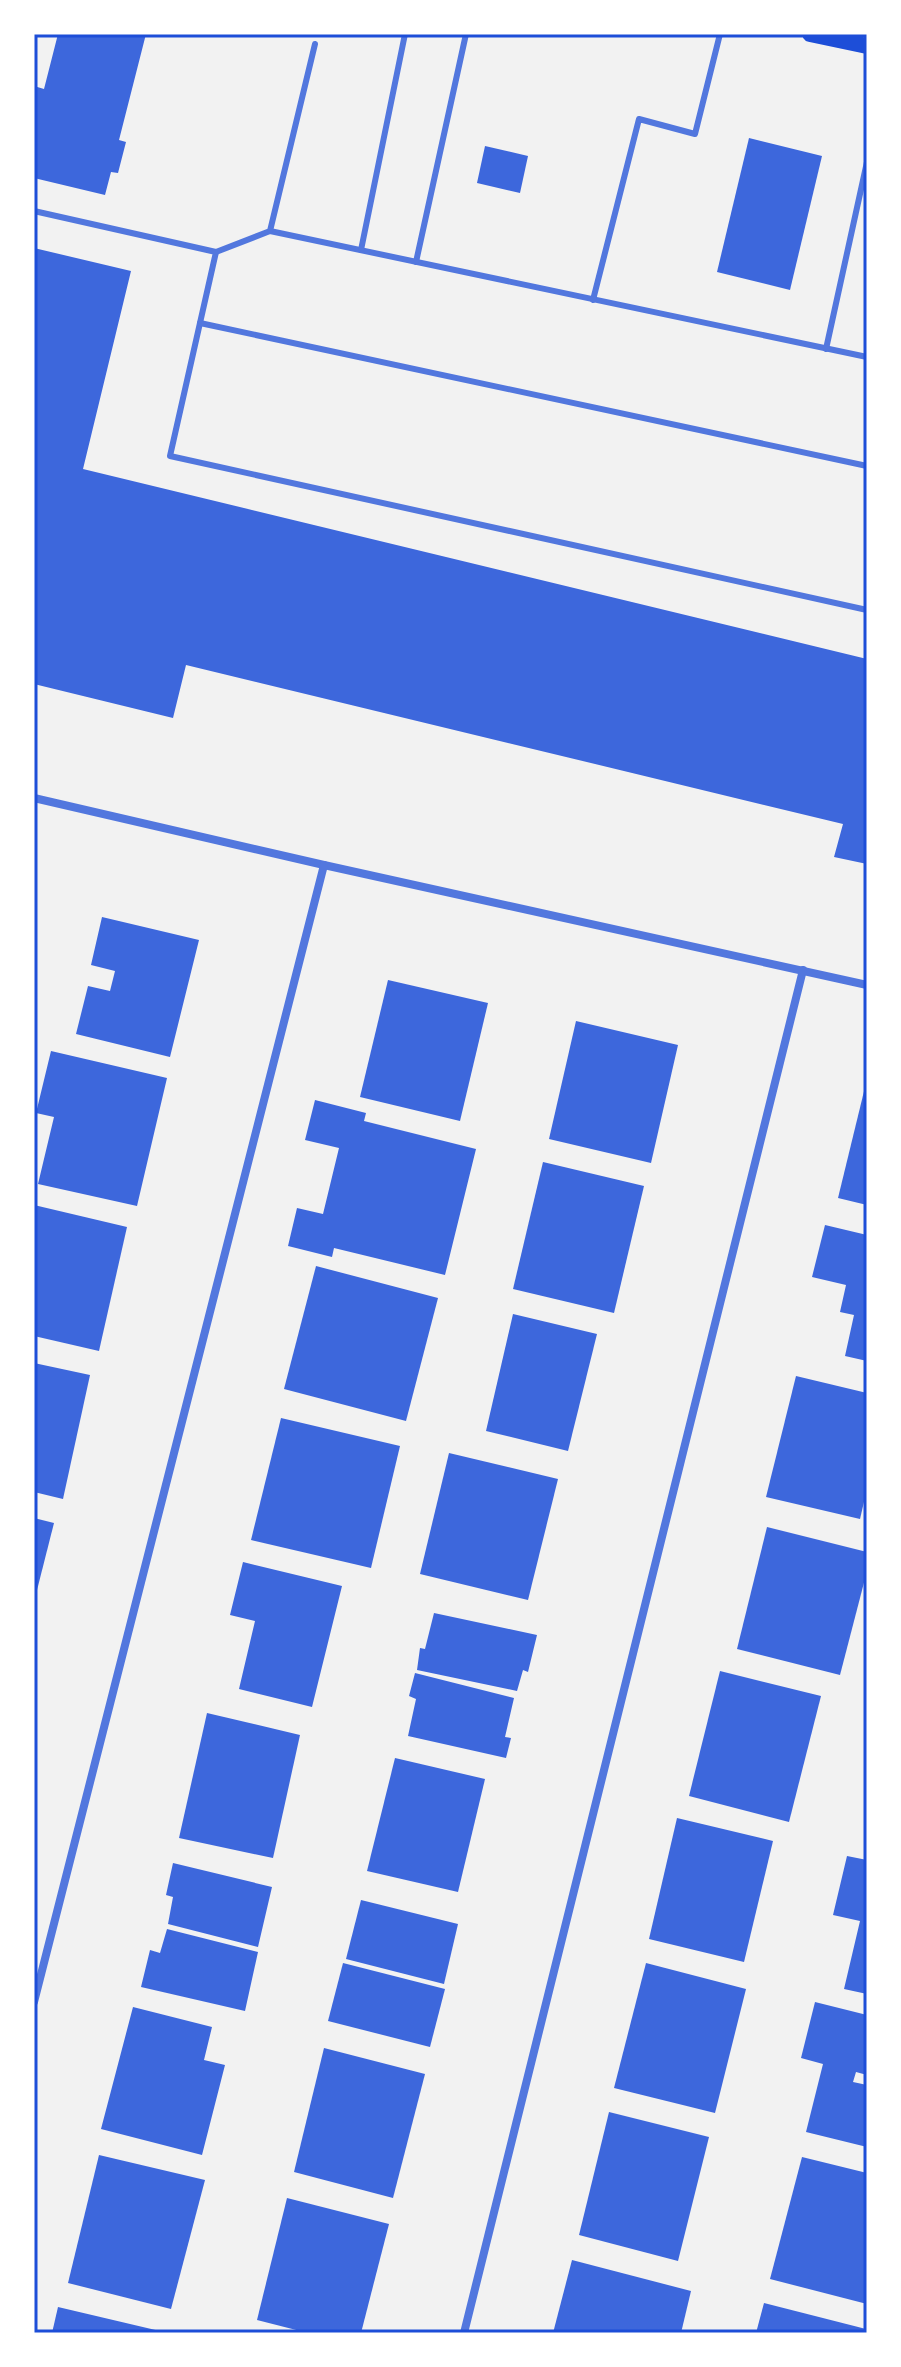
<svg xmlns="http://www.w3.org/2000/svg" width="901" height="2367" viewBox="0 0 901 2367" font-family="Merriweather,serif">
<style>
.building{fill:#3d67dc}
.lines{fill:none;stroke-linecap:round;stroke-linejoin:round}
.service{stroke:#5277de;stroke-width:6}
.minor{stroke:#5277de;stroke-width:8}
.secondary{stroke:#1d4ed8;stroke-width:16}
.neatline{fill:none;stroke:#1d4ed8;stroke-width:3}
</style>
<rect width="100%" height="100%" fill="#f2f2f2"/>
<g class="building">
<path d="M 58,34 L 146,34 L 119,140 L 126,142 L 118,173 L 111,172 L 105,195 L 34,178 L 34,86 L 44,89 Z"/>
<path d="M 749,138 L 822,156 L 790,290 L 717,272 Z"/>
<path d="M 485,146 L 528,156 L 520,193 L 477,183 Z"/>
<path d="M 34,248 L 131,271 L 83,469 L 867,659 L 867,864 L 834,857 L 843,824 L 186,665 L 173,718 L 34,684 Z"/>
<path d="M 102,917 L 199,940 L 170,1057 L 76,1034 L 88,986 L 110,991 L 115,971 L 91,965 Z"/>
<path d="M 388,980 L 488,1003 L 460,1121 L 360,1097 Z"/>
<path d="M 576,1021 L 678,1045 L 651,1163 L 549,1139 Z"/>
<path d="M 51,1051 L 167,1078 L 137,1206 L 38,1184 L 54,1117 L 36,1113 Z"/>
<path d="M 866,1083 L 867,1083 L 867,1205 L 838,1198 Z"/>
<path d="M 315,1100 L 366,1113 L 364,1121 L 476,1149 L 445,1275 L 334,1248 L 332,1257 L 288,1246 L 297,1208 L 323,1214 L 339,1148 L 305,1140 Z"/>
<path d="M 543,1162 L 644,1186 L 614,1313 L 513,1289 Z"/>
<path d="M 34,1205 L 127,1227 L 99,1351 L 34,1336 Z"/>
<path d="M 825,1225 L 867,1235 L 867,1361 L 845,1356 L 854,1315 L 840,1312 L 846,1285 L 812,1277 Z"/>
<path d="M 316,1266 L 438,1298 L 406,1421 L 284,1389 Z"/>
<path d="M 513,1314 L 597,1334 L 568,1451 L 486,1431 Z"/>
<path d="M 34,1363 L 90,1375 L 63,1499 L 34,1492 Z"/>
<path d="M 796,1376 L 867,1393 L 867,1489 L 860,1519 L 766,1497 Z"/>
<path d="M 281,1418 L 400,1446 L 371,1568 L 251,1540 Z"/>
<path d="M 449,1453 L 558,1479 L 528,1600 L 420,1574 Z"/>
<path d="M 34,1518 L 54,1523 L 35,1598 L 34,1598 Z"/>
<path d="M 767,1527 L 867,1552 L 867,1571 L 840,1675 L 737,1649 Z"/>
<path d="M 243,1562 L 342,1586 L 312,1707 L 239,1689 L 255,1621 L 230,1615 Z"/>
<path d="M 434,1613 L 537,1635 L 528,1672 L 523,1670 L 517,1691 L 417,1670 L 420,1648 L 425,1649 Z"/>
<path d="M 720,1671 L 821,1696 L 789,1822 L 689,1796 Z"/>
<path d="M 415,1673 L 514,1698 L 505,1737 L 511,1738 L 506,1758 L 408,1736 L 416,1699 L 409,1696 Z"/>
<path d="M 207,1713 L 300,1735 L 273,1858 L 179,1838 Z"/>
<path d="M 395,1758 L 485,1779 L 458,1892 L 367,1871 Z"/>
<path d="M 677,1818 L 773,1841 L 744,1962 L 649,1939 Z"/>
<path d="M 847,1856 L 867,1860 L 867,1994 L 844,1989 L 860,1921 L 833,1915 Z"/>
<path d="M 173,1863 L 272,1887 L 258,1947 L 168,1924 L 173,1897 L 166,1895 Z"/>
<path d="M 361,1900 L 458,1924 L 444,1984 L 346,1959 Z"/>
<path d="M 167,1929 L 258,1952 L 245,2011 L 141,1987 L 150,1950 L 160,1953 Z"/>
<path d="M 343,1963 L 445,1989 L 430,2047 L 328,2021 Z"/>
<path d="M 646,1963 L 746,1989 L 715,2113 L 614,2088 Z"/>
<path d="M 815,2002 L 867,2015 L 867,2075 L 856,2072 L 853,2082 L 867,2085 L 867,2147 L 806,2132 L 823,2064 L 801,2058 Z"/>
<path d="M 133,2007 L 212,2027 L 204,2060 L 225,2065 L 202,2155 L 101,2129 Z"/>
<path d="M 324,2048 L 425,2074 L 393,2198 L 294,2172 Z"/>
<path d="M 609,2112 L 709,2137 L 678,2261 L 579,2235 Z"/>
<path d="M 99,2155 L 205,2180 L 171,2309 L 68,2283 Z"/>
<path d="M 802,2157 L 867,2173 L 867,2304 L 770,2279 Z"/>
<path d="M 287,2198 L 389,2224 L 361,2333 L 308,2333 L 257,2320 Z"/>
<path d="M 572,2260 L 691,2291 L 681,2333 L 553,2333 Z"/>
<path d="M 764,2303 L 866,2329 L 865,2333 L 756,2333 Z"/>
<path d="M 58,2307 L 164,2332 L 164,2333 L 52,2333 Z"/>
</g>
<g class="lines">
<g class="service">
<path d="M 34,211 L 216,252 L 170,456 L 867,610"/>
<path d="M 270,231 L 867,357"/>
<path d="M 361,250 L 405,34"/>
<path d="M 216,252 L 270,231 L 315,44"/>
<path d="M 416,262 L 466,34"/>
<path d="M 593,300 L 639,119 L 695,134 L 720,34"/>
<path d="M 200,323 L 867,466"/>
<path d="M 826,349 L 867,162"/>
</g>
<g class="minor">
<path d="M 34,798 L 324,865 L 867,985"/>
<path d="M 34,2002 L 324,865"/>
<path d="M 464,2333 L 803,970"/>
</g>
<path class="secondary" d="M 810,34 L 867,46"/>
</g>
<rect width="901" height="2367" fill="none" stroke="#ffffff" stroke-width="72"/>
<rect x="36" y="36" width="829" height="2295" class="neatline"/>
</svg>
